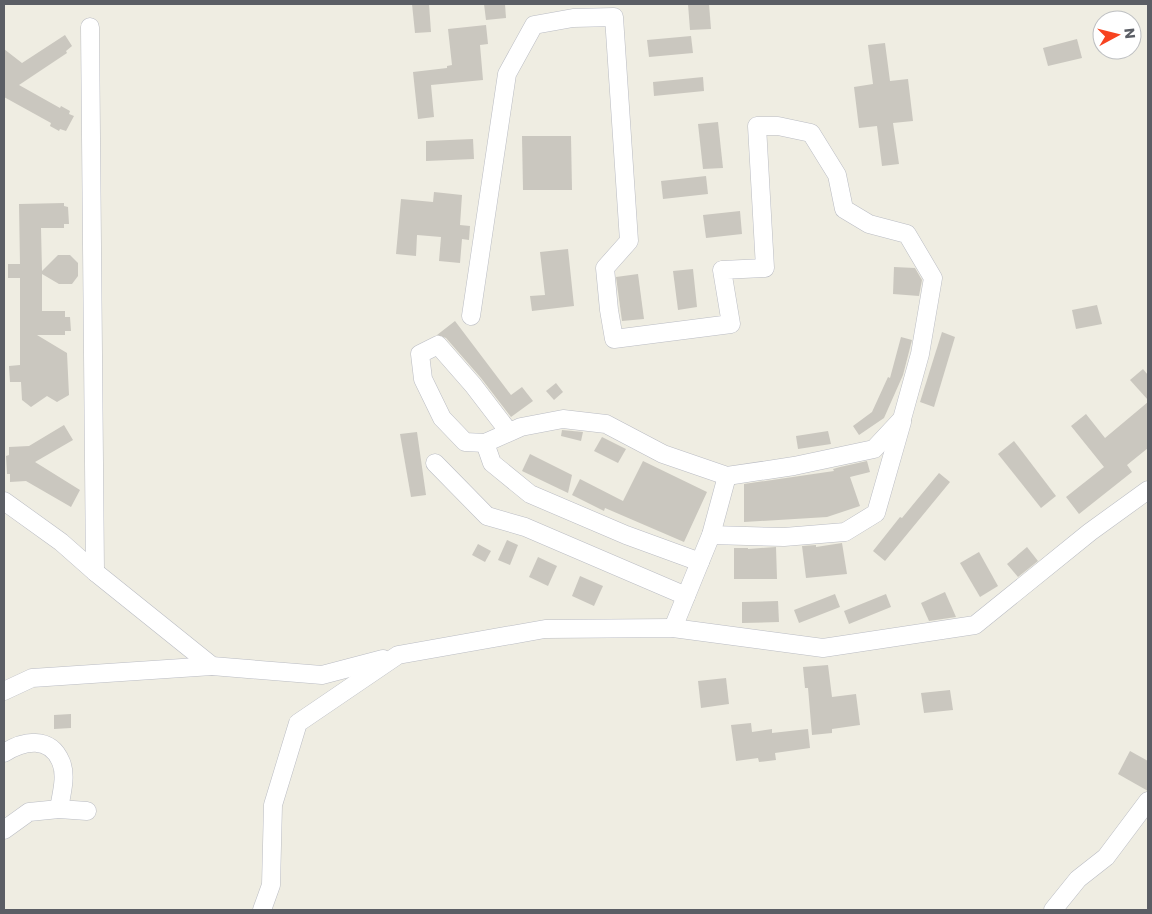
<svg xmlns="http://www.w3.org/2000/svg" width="1152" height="914" viewBox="0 0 1152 914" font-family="Poppins,sans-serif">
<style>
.building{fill:#cac7bf}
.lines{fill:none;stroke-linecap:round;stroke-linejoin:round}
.minor-casing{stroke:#babcc3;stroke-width:19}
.minor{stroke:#fff;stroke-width:18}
</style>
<rect width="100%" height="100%" fill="#efede2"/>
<g class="building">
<path d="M 412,4 L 429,4 L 431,32 L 415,33 Z"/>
<path d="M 484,4 L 505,4 L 506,18 L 486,20 Z"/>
<path d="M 688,4 L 709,4 L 711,29 L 690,30 Z"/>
<path d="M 486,25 L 488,44 L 480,45 L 483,80 L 431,85 L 434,117 L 418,119 L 413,72 L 447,68 L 447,66 L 452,65 L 448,29 Z"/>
<path d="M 65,35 L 72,46 L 66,51 L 67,53 L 19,85 L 60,108 L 61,106 L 70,111 L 69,114 L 74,116 L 66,131 L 60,129 L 59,131 L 50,126 L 51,123 L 4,97 L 4,49 L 22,63 Z"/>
<path d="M 691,36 L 693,53 L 649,57 L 647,40 Z"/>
<path d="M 1077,39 L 1082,58 L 1048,66 L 1043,48 Z"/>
<path d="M 885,43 L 890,81 L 908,79 L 913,121 L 893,123 L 899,164 L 882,166 L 877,126 L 859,128 L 854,87 L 873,84 L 868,45 Z"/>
<path d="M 703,77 L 704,91 L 654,96 L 653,82 Z"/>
<path d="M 718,122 L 723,168 L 703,169 L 698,124 Z"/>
<path d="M 522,136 L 571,136 L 572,190 L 523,190 Z"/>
<path d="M 473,139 L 474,159 L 426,161 L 426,141 Z"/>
<path d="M 706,176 L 708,194 L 663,199 L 661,181 Z"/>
<path d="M 434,192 L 462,195 L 460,225 L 470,226 L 469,240 L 462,239 L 460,263 L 439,261 L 441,237 L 417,235 L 416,256 L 396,254 L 401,199 L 433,202 Z"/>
<path d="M 64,203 L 64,206 L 68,207 L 69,224 L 64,224 L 64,228 L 41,228 L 42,271 L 58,255 L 70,255 L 78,263 L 78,276 L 72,284 L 59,284 L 42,274 L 42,311 L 65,311 L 65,317 L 70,317 L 71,331 L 65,331 L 65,335 L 37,335 L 67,353 L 69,395 L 57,402 L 47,396 L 31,407 L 22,400 L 21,382 L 10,382 L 9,366 L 20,365 L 20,278 L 8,278 L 8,264 L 20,264 L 19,204 Z"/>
<path d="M 740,211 L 742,234 L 706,238 L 703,215 Z"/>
<path d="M 568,249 L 574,306 L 532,311 L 530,296 L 545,295 L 540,252 Z"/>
<path d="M 894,267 L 915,268 L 922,280 L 919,296 L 893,294 Z"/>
<path d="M 693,269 L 697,307 L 678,310 L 673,271 Z"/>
<path d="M 638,274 L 644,319 L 622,321 L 616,277 Z"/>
<path d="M 1097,305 L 1102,324 L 1076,329 L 1072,310 Z"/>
<path d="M 455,321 L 511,395 L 522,387 L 533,401 L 511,417 L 481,378 L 446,338 L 437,335 Z"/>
<path d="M 942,332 L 955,337 L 934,407 L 920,402 Z"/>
<path d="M 901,337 L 912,340 L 903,375 L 884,418 L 859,435 L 853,426 L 872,412 L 888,377 L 890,378 Z"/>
<path d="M 1143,369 L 1148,375 L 1148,400 L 1130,380 Z"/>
<path d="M 556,383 L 563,392 L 554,400 L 546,391 Z"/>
<path d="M 1148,402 L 1148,448 L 1127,465 L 1132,472 L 1079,514 L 1066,497 L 1104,467 L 1071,426 L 1086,414 L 1105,438 Z"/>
<path d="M 64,425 L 73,440 L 35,462 L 80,490 L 71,507 L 26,481 L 10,482 L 10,474 L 7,474 L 6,456 L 9,455 L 9,447 L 29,446 Z"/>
<path d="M 562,430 L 583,432 L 581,441 L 561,436 Z"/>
<path d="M 828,431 L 831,444 L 798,449 L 796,436 Z"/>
<path d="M 417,432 L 426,495 L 411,497 L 400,434 Z"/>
<path d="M 602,437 L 626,449 L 618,463 L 594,451 Z"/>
<path d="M 1014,441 L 1056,496 L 1041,508 L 998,454 Z"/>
<path d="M 530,454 L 572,475 L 568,493 L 522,471 Z"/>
<path d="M 643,461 L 707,492 L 684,542 L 605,508 L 604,511 L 572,495 L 580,479 L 623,501 Z"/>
<path d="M 867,461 L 870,472 L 850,477 L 860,506 L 827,517 L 744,522 L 744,484 L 834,471 L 833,469 L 840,467 Z"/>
<path d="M 939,473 L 950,482 L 885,561 L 873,551 L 900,517 L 902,518 Z"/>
<path d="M 507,540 L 518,545 L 510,565 L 498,560 Z"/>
<path d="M 842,543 L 847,574 L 806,578 L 802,546 L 816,545 L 816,547 Z"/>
<path d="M 478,544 L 491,551 L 485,562 L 472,555 Z"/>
<path d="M 776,547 L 777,579 L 734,579 L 734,548 L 748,548 L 748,549 Z"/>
<path d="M 1027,547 L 1038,561 L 1018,577 L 1007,564 Z"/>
<path d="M 979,552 L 998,586 L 980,597 L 960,563 Z"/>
<path d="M 538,557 L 557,566 L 548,586 L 529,577 Z"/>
<path d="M 580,576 L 603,586 L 594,606 L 572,596 Z"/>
<path d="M 945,592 L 956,617 L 929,621 L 921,603 Z"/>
<path d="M 835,594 L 840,607 L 799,623 L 794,610 Z"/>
<path d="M 886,594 L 891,607 L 849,624 L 844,611 Z"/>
<path d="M 778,601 L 779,622 L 742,623 L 742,602 Z"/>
<path d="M 828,665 L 832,697 L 856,694 L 860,725 L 832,729 L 832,733 L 812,735 L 808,688 L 805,688 L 803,667 Z"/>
<path d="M 726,678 L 729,704 L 701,708 L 698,681 Z"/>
<path d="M 950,690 L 953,710 L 924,713 L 921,693 Z"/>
<path d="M 71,714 L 71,728 L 54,729 L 54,715 Z"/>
<path d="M 751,723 L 752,732 L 772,729 L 772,733 L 808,729 L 810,748 L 775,753 L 776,760 L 759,762 L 758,758 L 736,761 L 731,725 Z"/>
<path d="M 1130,751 L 1148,761 L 1148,791 L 1118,774 Z"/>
</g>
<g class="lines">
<defs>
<g id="minor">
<path d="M 90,27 L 95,572"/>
<path d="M 471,316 L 507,74 L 534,25 L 573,18 L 614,17 L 629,241 L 605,268 L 609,310 L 614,339 L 731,324 L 722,270 L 765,268 L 757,126 L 778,126 L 811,133 L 837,175 L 844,209 L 869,224 L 907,234 L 933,278 L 920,354 L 902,419 L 874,449 L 794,466 L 727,476 L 663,454 L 606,424 L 563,419 L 521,427 L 485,443 L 465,442 L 442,418 L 423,379 L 420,354 L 438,345 L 473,385 L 509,432"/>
<path d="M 485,443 L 492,463 L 530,494 L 626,535 L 700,562"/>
<path d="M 435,463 L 487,516 L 525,527 L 686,596"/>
<path d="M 4,501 L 61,542 L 95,572 L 212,666 L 322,675 L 383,659"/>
<path d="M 711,535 L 784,537 L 845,532 L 876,513 L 902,422"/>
<path d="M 673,628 L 711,535 L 727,476"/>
<path d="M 4,691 L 32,678 L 212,666"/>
<path d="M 4,753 C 23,741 50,735 61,762 C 67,776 61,795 59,809"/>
<path d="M 4,830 L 29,812 L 59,809 L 87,811"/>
<path d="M 262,910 L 271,885 L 273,805 L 298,723 L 398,655 L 545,629 L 673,628 L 823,648 L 975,625 L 1090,532 L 1148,490"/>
<path d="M 1053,910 L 1078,879 L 1106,857 L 1148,801"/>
</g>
</defs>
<use href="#minor" class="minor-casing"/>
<use href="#minor" class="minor"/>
</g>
<rect width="1152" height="914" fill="none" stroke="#5b5e65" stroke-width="10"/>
<g transform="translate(1117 35) rotate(83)"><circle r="24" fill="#ffffff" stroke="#bdbfc1"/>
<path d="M0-4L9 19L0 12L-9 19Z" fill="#f74320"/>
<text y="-8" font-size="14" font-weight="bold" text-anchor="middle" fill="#5b5e65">N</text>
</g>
</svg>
